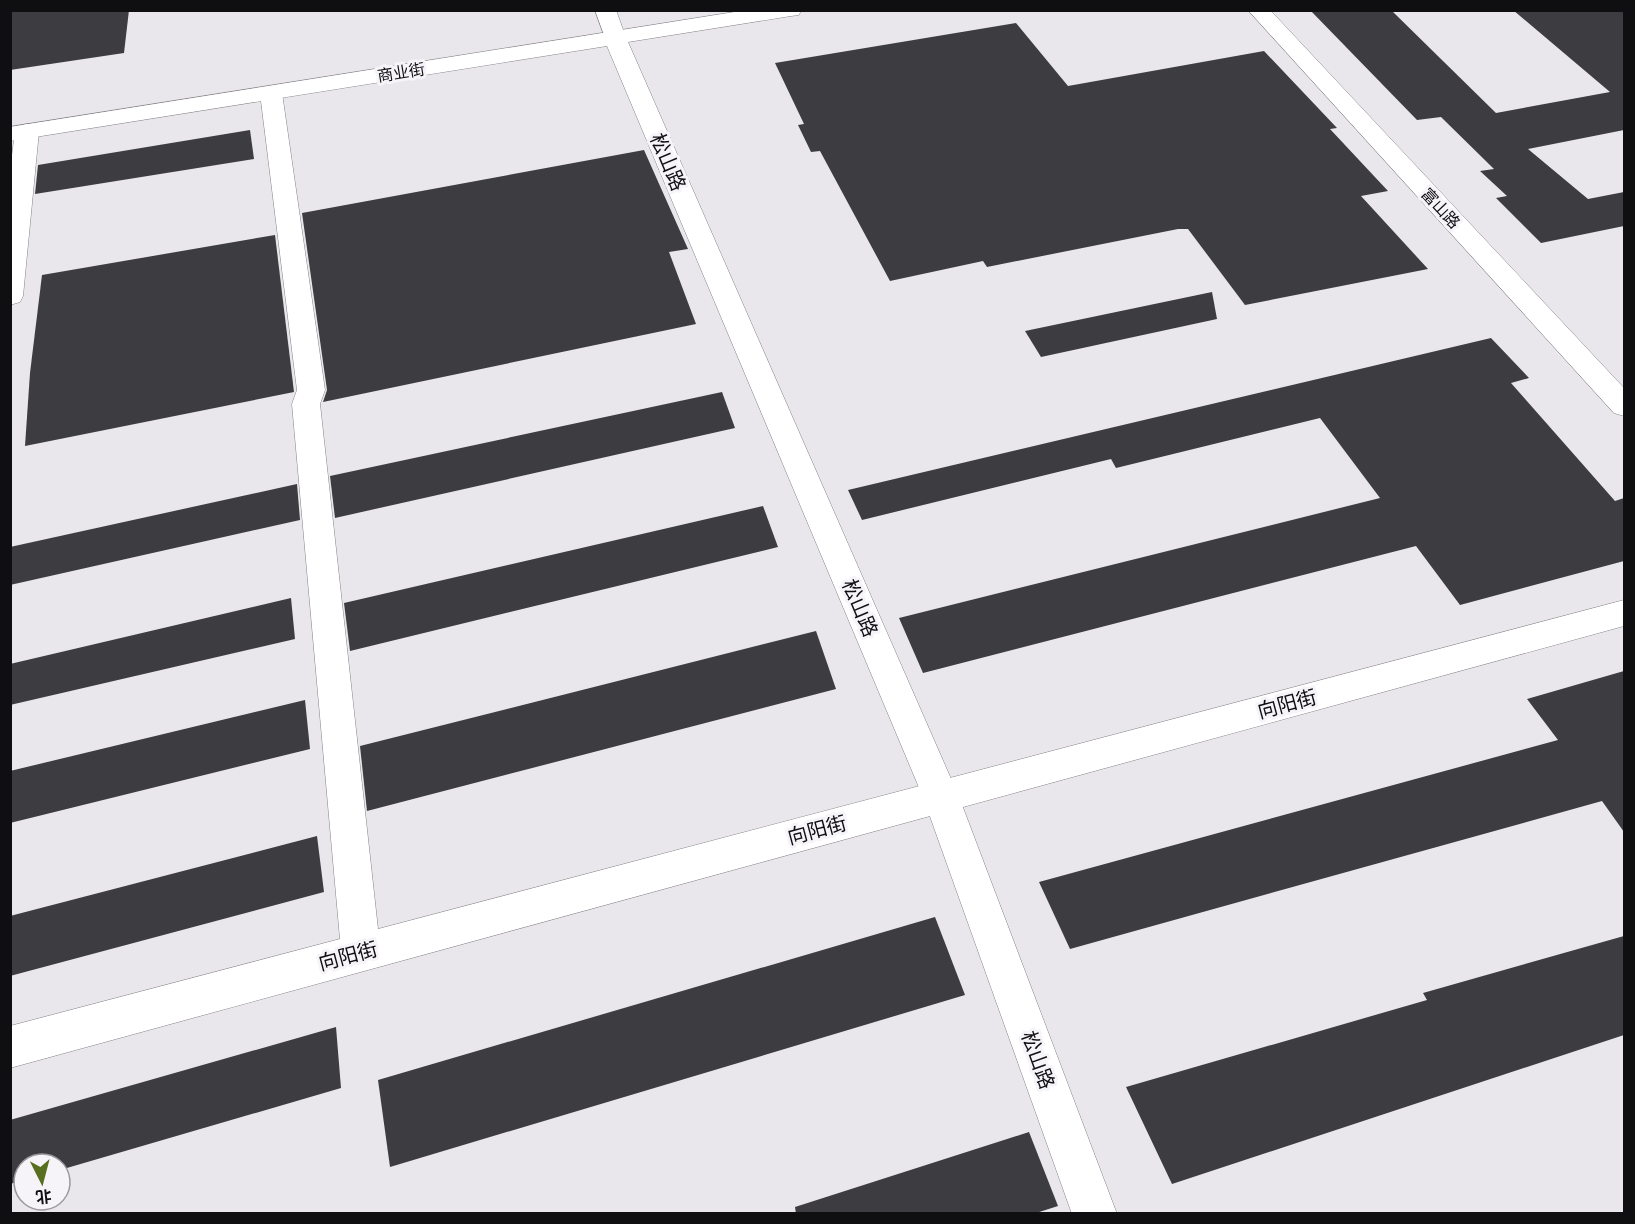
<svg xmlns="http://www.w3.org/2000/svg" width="1635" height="1224" viewBox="0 0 1635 1224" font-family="'Golos Text','Noto Sans SC',sans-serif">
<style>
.building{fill:#3d3c40}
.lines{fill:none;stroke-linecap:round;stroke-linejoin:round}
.street-casing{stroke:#848287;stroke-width:1}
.secondary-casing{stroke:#848287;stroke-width:1}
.street{fill:#fff;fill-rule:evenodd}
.secondary{fill:#fff;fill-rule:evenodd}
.labels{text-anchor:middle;stroke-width:6;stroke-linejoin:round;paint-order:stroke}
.far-street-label{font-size:16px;fill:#0f0e10;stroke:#f6f4f9}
.street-label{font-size:20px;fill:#0f0e10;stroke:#f6f4f9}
</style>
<rect width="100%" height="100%" fill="#e9e7ec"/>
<g class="building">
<path d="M 10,10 L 129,10 L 124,53 L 10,70 Z"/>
<path d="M 1310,10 L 1391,10 L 1496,113 L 1610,92 L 1513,10 L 1624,10 L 1624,130 L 1528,149 L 1588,199 L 1624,192 L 1624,226 L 1541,243 L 1496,198 L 1507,196 L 1480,171 L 1494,169 L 1441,117 L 1417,120 Z"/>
<path d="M 1016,23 L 1068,86 L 1264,51 L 1337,128 L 1330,129 L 1388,191 L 1361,196 L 1428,269 L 1245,305 L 1188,229 L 1178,229 L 987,267 L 983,261 L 890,281 L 820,151 L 811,152 L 798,125 L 804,124 L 775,63 Z"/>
<path d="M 250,130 L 254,159 L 35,194 L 38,165 Z"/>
<path d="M 644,150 L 688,249 L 669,252 L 696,324 L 323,402 L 327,390 L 302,213 Z"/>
<path d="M 275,235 L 294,392 L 25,446 L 30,373 L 42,275 Z"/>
<path d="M 1212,292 L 1217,319 L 1041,357 L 1025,331 Z"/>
<path d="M 1491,338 L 1529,378 L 1511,383 L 1615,501 L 1624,498 L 1624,561 L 1460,605 L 1416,546 L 923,673 L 899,618 L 1380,498 L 1320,418 L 1116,468 L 1111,459 L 862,520 L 848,490 Z"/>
<path d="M 722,392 L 735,428 L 335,518 L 330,476 Z"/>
<path d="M 297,484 L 300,520 L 10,585 L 10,547 Z"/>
<path d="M 763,506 L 778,547 L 350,651 L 344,603 Z"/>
<path d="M 291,598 L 295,639 L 10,705 L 10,664 Z"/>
<path d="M 816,631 L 836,689 L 367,811 L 360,746 Z"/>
<path d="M 1624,671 L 1624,832 L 1602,801 L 1070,949 L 1039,882 L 1558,740 L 1527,699 Z"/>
<path d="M 305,700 L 310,749 L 10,823 L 10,771 Z"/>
<path d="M 317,836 L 324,892 L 10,976 L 10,916 Z"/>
<path d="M 935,917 L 965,995 L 390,1167 L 378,1080 Z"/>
<path d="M 1624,936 L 1624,1035 L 1172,1184 L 1126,1087 L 1427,1000 L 1423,993 Z"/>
<path d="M 336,1027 L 341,1088 L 60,1170 L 60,1164 L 24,1164 L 24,1180 L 10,1184 L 10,1120 Z"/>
<path d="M 1029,1132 L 1058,1206 L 1033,1214 L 796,1214 L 795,1207 Z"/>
</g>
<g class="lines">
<defs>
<g id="street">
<path d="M 595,10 L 616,10 L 626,38 L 623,43 L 607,43 Z"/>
<path d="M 271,86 L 279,88 L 282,93 L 325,390 L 320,404 L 378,929 L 1624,600 L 1624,626 L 10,1068 L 10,1026 L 340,939 L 292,404 L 297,390 L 260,93 L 263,88 Z"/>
<path d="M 27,124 L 35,126 L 39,131 L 23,296 L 20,302 L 10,305 L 10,172 L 15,131 L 19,126 Z"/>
</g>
<g id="secondary">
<path d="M 747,10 L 801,10 L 799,15 L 791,16 L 628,42 L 959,797 L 1117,1214 L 1072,1214 L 923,797 L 607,46 L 10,141 L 10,127 Z"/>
<path d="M 1248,10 L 1270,10 L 1624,388 L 1624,416 L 1614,413 Z"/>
</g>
</defs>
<use href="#street" class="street-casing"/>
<use href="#secondary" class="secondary-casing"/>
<use href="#street" class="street"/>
<use href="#secondary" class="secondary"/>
</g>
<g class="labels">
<g class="far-street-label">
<text transform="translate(401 72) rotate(-9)" y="6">商业街</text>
<text transform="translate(1441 208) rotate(47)" y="6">富山路</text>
</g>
<g class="street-label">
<text transform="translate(668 162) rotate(67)" y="7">松山路</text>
<text transform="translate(860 608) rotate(67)" y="7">松山路</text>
<text transform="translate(1287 704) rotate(-15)" y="7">向阳街</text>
<text transform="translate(817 830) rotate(-15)" y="7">向阳街</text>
<text transform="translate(348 956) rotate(-15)" y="7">向阳街</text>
<text transform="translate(1038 1060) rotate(70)" y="7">松山路</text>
</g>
</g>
<rect width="1635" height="1224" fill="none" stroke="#0f0e10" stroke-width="24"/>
<g transform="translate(42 1182) rotate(174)"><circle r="28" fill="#f6f4f9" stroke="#9a989c" stroke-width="1.5"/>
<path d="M0-4.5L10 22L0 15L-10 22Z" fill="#586f20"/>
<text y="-9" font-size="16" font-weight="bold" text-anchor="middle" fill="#0f0e10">北</text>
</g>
</svg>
